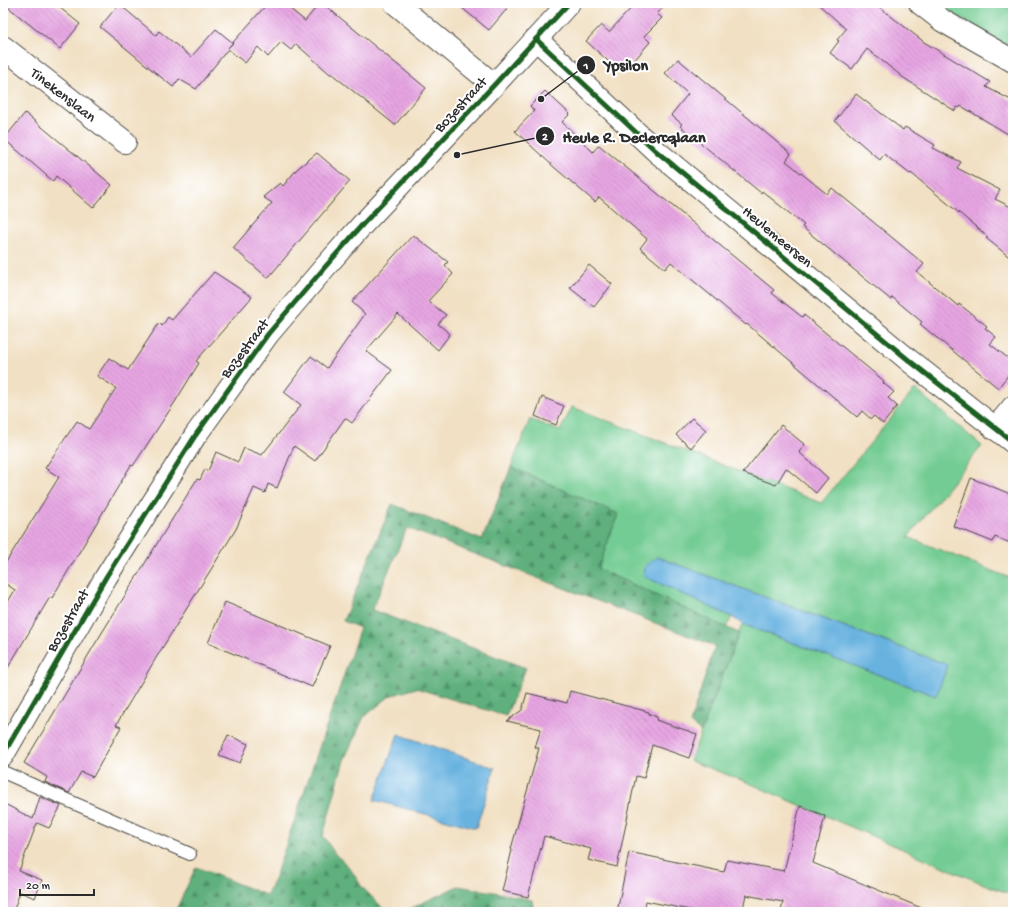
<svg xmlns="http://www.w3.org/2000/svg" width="1016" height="915" viewBox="0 0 1016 915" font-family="'Gochi Hand',sans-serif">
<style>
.green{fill:#73cc93;stroke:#4f7c5f}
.forest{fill:url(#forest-firs);stroke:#446e54}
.water{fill:#68b2e0;stroke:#4a6e86}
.building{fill:url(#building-back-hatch)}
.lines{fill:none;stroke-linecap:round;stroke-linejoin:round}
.service-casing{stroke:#494642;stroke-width:14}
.minor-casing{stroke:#494642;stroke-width:24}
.service{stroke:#fff;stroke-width:12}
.minor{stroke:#fff;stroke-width:22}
.cycleway-casing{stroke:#fff;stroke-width:8}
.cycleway{stroke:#1b5e20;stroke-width:5}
.labels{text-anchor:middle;stroke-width:4;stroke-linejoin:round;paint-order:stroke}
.street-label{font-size:15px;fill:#2b2b2b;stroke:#fff}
.leader{fill:none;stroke:#2b2b2b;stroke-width:1.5}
.callout-dot{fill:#2b2b2b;stroke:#fff;stroke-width:1.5}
.mark-label{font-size:12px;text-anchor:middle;font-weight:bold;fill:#fff}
.callout-label{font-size:16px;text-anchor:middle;font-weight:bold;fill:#2b2b2b;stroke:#fff;stroke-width:4;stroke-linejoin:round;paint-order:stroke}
</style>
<defs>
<pattern id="forest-firs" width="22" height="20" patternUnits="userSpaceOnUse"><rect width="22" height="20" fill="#5eb07d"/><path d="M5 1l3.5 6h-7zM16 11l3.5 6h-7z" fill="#4e8f67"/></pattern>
<pattern id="building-back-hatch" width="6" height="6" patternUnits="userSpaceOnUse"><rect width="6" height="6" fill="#e6a5e2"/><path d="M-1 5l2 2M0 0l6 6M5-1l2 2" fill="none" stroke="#c58ec2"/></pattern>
</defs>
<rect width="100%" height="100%" fill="#fff"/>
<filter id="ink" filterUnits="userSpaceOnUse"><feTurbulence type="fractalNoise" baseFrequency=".025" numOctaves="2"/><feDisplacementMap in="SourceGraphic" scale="8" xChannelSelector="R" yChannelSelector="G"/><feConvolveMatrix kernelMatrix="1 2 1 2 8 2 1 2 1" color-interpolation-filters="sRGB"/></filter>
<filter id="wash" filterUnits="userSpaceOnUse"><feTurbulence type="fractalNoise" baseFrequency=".012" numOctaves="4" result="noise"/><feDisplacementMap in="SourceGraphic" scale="16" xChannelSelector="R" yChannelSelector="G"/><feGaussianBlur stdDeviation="0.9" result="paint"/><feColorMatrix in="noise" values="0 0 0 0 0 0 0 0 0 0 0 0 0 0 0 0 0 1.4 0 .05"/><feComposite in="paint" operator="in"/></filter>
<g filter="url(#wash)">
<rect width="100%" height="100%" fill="#f1e0c3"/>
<g class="green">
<path d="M 934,3 L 1002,3 L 1013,10 L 1013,50 Z"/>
<path d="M 915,389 L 982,446 L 908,537 L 1013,579 L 1013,895 L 981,883 L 744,781 L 690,761 L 739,633 L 742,624 L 936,696 L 948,665 L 657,557 L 646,565 L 644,576 L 732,617 L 726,628 L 598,569 L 618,514 L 511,467 L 530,419 L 560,431 L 572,407 L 821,503 Z"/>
</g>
<g class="forest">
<path d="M 511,467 L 618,514 L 598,569 L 739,633 L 701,732 L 690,723 L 715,646 L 407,528 L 372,610 L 526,668 L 506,716 L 416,688 L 390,696 L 364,717 L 344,760 L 323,836 L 336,855 L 349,867 L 362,887 L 387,912 L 175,912 L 196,867 L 266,895 L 274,880 L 360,628 L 343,621 L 392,504 L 482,540 Z"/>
<path d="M 458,886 L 500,893 L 532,900 L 534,912 L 403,912 Z"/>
</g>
<g class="water">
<path d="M 657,557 L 948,665 L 936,696 L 742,624 L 732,617 L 643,576 L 646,565 Z"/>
<path d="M 398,734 L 495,768 L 476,828 L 374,800 Z"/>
</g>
<g id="blocks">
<g class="building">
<path d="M 3,3 L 54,3 L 80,24 L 60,49 Z"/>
<path d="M 268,3 L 283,3 L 305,21 L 320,3 L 322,3 L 426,88 L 395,125 L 332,74 L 330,74 L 296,44 L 291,50 L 281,42 L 268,57 L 258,47 L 245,63 L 228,49 L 196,89 L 179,79 L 173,87 L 100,27 L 119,4 L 156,35 L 159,31 L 191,57 L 216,29 L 233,43 L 228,48 Z"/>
<path d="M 456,3 L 512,3 L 489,30 Z"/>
<path d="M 636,3 L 667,3 L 657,14 L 662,18 L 644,36 L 650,42 L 632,63 L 627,59 L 618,70 L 586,41 L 601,25 L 609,32 Z"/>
<path d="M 817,3 L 874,3 L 924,42 L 990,82 L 986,87 L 1013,101 L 1013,137 L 961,106 L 959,108 L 957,107 L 955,111 L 904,78 L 867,49 L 852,69 L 830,53 L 839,41 L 837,40 L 846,29 Z"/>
<path d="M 678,59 L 791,154 L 786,161 L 827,194 L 832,188 L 889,235 L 924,264 L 917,272 L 958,306 L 959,304 L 987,326 L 985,328 L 996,337 L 990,344 L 1013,362 L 1013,369 L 998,388 L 920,324 L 922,322 L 892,297 L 891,300 L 802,227 L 804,225 L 762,191 L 761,193 L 680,126 L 682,124 L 671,115 L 688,94 L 665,73 Z"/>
<path d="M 545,91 L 570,114 L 562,122 L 593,152 L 599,145 L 774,290 L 772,293 L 802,317 L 804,315 L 884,381 L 883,383 L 894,392 L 888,398 L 897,406 L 883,424 L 874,416 L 871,419 L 862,411 L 857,417 L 747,324 L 746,325 L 671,262 L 665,269 L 640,248 L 647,239 L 599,197 L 595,202 L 555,168 L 515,131 L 534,111 L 530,106 Z"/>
<path d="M 856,94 L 903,130 L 905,127 L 935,145 L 933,148 L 961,162 L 957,168 L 1000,190 L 995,199 L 1013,208 L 1013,260 L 986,238 L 988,237 L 911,173 L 910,174 L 884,154 L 880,160 L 835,121 Z"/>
<path d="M 25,113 L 112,185 L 93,208 L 56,176 L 53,181 L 4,139 Z"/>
<path d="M 317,153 L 350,181 L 268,278 L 233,248 L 272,203 L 263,197 L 280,183 L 283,186 L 297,169 Z"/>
<path d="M 413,235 L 448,262 L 445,265 L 453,274 L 428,301 L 446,315 L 438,324 L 450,334 L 438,350 L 398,314 L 366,351 L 392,370 L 352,423 L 345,418 L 315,461 L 294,446 L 277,488 L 268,484 L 265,493 L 254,488 L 236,529 L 156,658 L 116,725 L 121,727 L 93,777 L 81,772 L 69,793 L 45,782 L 47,777 L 24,763 L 95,644 L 197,479 L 200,480 L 205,469 L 208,471 L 216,452 L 238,462 L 244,448 L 262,455 L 301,405 L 284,392 L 311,356 L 327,368 L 365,314 L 352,302 Z"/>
<path d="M 589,265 L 612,284 L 594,307 L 570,288 Z"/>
<path d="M 214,272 L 252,297 L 196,361 L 199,363 L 175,402 L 133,466 L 131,465 L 52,598 L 50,597 L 3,676 L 3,610 L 15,590 L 3,582 L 3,567 L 59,477 L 45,468 L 77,421 L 89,429 L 116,388 L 97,376 L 109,358 L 128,370 L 159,323 L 162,326 L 168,317 L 172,320 Z"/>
<path d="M 542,397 L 564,406 L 556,425 L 535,416 Z"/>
<path d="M 692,418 L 706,430 L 691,448 L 676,435 Z"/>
<path d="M 781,425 L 805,445 L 799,452 L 828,478 L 816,493 L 786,468 L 776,485 L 743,473 Z"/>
<path d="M 971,478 L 1013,495 L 1013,544 L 995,537 L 993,542 L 953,526 Z"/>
<path d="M 225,602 L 330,646 L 312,687 L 208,643 Z"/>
<path d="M 570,691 L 649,712 L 649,714 L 657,717 L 656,720 L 697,734 L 689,758 L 652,745 L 644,778 L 636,776 L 617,867 L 588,860 L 591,849 L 544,836 L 528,897 L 502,891 L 512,850 L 511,849 L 539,748 L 535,747 L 541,729 L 507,721 L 522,710 L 527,693 L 567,703 Z"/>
<path d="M 228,735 L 248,744 L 240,763 L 219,755 Z"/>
<path d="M 40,797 L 61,806 L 49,828 L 37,823 L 19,871 L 42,880 L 35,898 L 20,892 L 13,912 L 3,912 L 3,803 L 33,819 Z"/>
<path d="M 800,806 L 825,816 L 813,863 L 931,912 L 781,912 L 783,902 L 746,895 L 742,912 L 700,912 L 646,901 L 644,912 L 617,912 L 629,852 L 724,872 L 727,860 L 784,871 Z"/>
</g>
</g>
</g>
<g filter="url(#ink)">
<use href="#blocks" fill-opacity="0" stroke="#494642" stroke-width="1"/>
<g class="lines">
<defs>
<path id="service" d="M 3,772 L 190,854"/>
<g id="minor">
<path d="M 395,3 L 494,85"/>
<path d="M 920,3 L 943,21 L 1013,61"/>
<path d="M 536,39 L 656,151 L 911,362 L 1013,442"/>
<path id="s1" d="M 3,47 L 125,142"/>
<path d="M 995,429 L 1013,407"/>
<path d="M 3,755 L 106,577 L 195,436 L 268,334 L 325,267 L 363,224 L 494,85 L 569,3"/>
</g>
</defs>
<use href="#service" class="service-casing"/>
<use href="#minor" class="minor-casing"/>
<use href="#service" class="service"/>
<use href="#minor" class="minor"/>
<defs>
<g id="cycleway">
<path d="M 536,39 L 656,151 L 911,362 L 1013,442"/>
<path d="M 3,755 L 106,577 L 195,436 L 268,334 L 325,267 L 363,224 L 494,85 L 569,3"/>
</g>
</defs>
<use href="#cycleway" class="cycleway-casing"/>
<use href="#cycleway" class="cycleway"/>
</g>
</g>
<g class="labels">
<g class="street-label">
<text dy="5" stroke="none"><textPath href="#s1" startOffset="77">Tinekenslaan</textPath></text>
<text transform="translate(460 104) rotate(-47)" y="5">Bozestraat</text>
<text transform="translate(778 236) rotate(40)" y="5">Heulemeersen</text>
<text transform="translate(244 348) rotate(-53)" y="5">Bozestraat</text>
<text transform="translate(67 620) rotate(-60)" y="5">Bozestraat</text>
</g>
</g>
<path class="leader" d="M541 99L586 65M457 155L545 136"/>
<g class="callout-dot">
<circle cx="541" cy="99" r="4"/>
<circle cx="457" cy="155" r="4"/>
<circle cx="586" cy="65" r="10"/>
<circle cx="545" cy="136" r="10"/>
</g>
<g class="mark-label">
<text x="586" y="69">1</text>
<text x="545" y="140">2</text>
</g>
<g class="callout-label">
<text x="626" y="70">Ypsilon</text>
<text x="634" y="142">Heule R. Declercqlaan</text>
</g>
<rect width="1016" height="915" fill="none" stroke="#fff" stroke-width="16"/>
<path d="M20 889v6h74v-6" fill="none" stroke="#2b2b2b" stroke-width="2"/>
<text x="26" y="889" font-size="12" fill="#2b2b2b" stroke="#ffffff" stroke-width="3" paint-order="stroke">20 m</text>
</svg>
